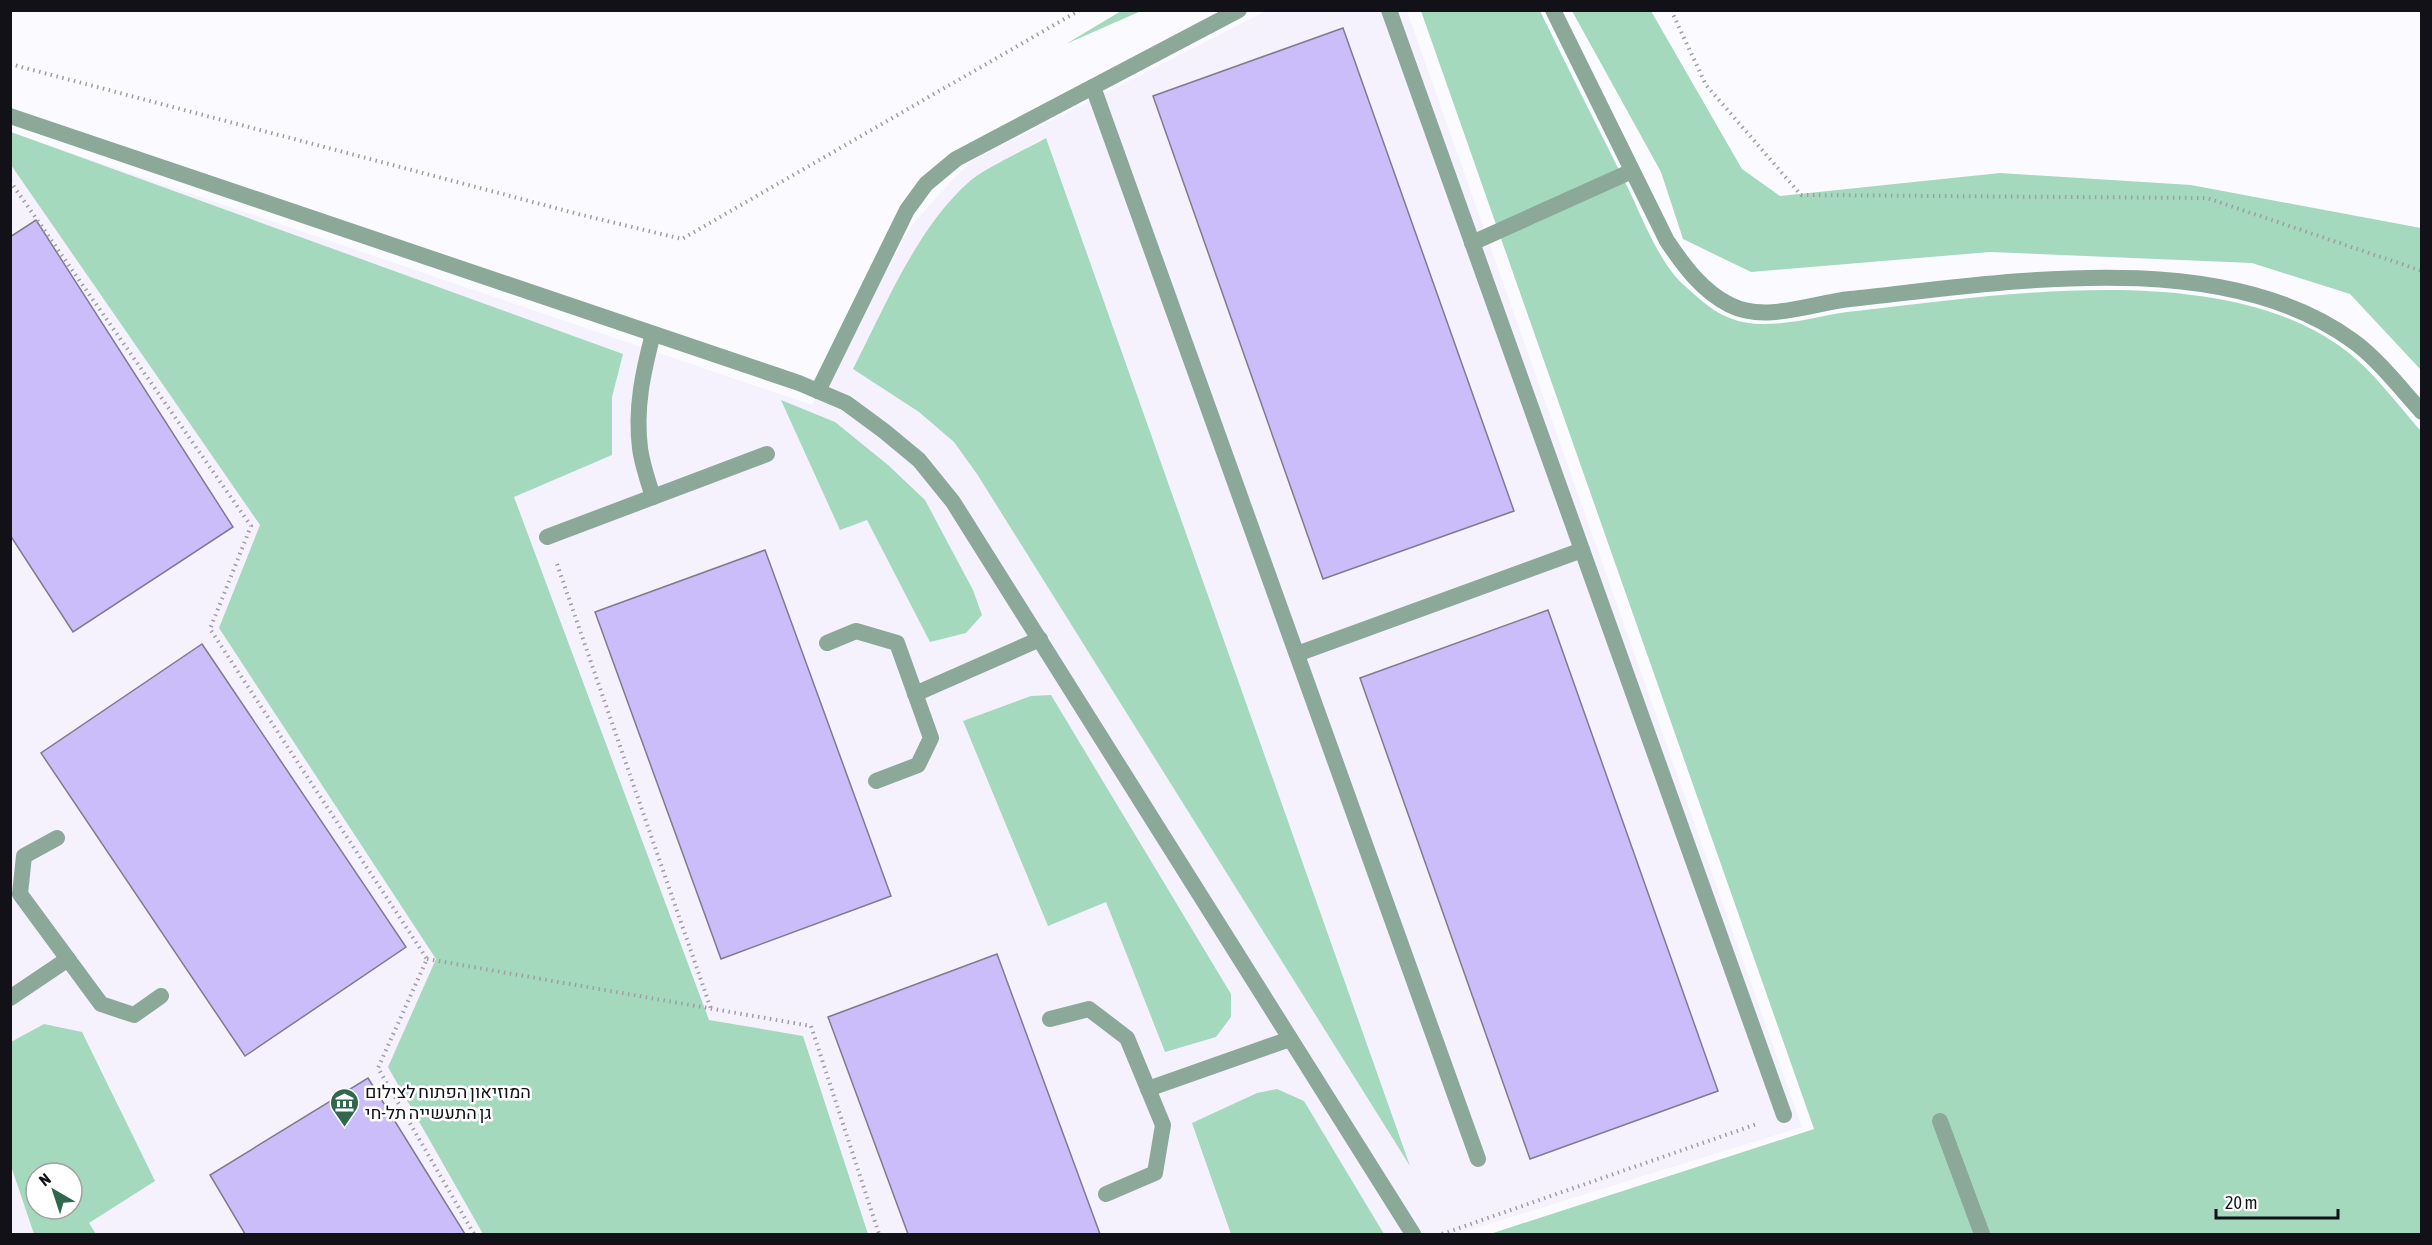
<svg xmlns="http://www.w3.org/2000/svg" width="2432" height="1245" viewBox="0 0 2432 1245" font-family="'Asap Condensed',Heebo,sans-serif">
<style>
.built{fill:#f5f2fe;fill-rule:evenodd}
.green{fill:#a4d9be;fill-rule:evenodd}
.building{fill:#cbbdfa;stroke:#7f7b8e;stroke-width:1.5}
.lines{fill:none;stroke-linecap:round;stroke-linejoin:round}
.path{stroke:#9f9ea4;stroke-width:4;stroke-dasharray:1.5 4.5;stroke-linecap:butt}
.service{stroke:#8ba899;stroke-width:16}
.minor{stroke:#8ba899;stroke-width:16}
.labels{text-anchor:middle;stroke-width:5;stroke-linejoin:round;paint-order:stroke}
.poi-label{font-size:18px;fill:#121118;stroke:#fff;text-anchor:start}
</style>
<rect width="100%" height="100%" fill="#fbfbff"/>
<path class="built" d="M 1266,11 L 1407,11 L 1802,1127 L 1457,1234 L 14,1234 L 10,1225 L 10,132 L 812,405 L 911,226 L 952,180 L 973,160 ZM 36,1173 L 72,1173 L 72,1209 L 36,1209 Z"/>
<g class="green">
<path d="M 1121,11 L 1141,11 L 1066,44 Z"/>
<path d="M 1421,11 L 1540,11 C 1569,70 1599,130 1629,190 C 1642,218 1661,266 1685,286 C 1696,296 1711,310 1725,316 C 1764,335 1815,315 1856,311 C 1999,295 2224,258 2345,350 C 2372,370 2399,406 2421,431 L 2421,1234 L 1490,1234 L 1814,1129 Z"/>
<path d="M 1572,11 L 1651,11 L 1742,169 L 1780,196 L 2000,173 L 2191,185 L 2421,228 L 2421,370 L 2350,294 L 2252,263 L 1990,252 L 1751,272 L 1683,239 L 1661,172 Z"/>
<path d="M 11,132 L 623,354 L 612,397 L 612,455 L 514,497 L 709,1020 L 803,1036 L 868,1234 L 483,1234 L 388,1067 L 436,959 L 219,628 L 260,525 L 11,165 Z"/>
<path d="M 1046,138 L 1410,1166 L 977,474 L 954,442 L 919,412 L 853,369 C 885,307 917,227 970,181 C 987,167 1025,150 1046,138 Z"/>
<path d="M 781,400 L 835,422 L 888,465 L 925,500 L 973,590 L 982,615 L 966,633 L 930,642 L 867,520 L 840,530 Z"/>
<path d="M 1051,695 L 1231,994 L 1231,1017 L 1216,1037 L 1165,1052 L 1106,902 L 1048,926 L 963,721 L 1031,696 Z"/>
<path d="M 44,1024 L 82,1032 L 155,1181 L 89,1223 L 96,1234 L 34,1234 L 11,1166 L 11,1042 ZM 36,1173 L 72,1173 L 72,1209 L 36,1209 Z"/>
<path d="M 1277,1089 L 1304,1101 L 1384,1234 L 1231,1234 L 1192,1123 L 1257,1093 Z"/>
</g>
<g class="building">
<path d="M 1343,28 L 1514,511 L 1323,579 L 1153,96 Z"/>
<path d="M 36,220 L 233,527 L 73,632 L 10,535 L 10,237 Z"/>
<path d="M 765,550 L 891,896 L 721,959 L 595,612 Z"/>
<path d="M 1548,610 L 1718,1091 L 1530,1159 L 1360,678 Z"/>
<path d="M 202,644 L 406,947 L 245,1056 L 41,753 Z"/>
<path d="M 997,954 L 1100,1234 L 908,1234 L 828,1017 Z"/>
<path d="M 368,1078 L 465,1234 L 245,1234 L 210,1175 Z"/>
</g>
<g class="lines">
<g class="path">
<path d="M 1671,10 L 1706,85 L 1801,195 L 2207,198 L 2422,271"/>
<path d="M 10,64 L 582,215 L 682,239 L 1080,10"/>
<path d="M 10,181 L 251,526 L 210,629 L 427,959 L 378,1068 L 474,1234"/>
<path d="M 557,564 L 711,1009"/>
<path d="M 427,959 L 811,1026 L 879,1234"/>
<path d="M 1442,1234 L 1757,1124"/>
</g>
<g class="service">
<path d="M 1389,10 L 1784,1115"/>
<path d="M 1093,87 L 1478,1159"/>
<path d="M 1472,243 L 1632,171"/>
<path d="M 653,497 C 648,481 642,464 640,448 C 635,408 643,372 653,334"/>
<path d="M 547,537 L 767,454"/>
<path d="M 827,643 L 856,631 L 897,643 L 931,738 L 918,765 L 876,781"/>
<path d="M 1297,654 L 1582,550"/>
<path d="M 915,694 L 1040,639"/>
<path d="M 57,838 L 24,856 L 20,894 L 101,1004 L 134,1015 L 161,996"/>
<path d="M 10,998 L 68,959"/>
<path d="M 1050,1019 L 1089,1009 L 1127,1038 L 1163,1125 L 1155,1173 L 1106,1194"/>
<path d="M 1148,1089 L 1290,1039"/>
<path d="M 1940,1121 L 1982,1234"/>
</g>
<g class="minor">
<path d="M 1553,10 L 1667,241 C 1684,266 1702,291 1730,305 C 1766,323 1812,303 1850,299 C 2003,283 2220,244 2353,341 C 2378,359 2401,389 2422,412"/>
<path d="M 10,116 L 799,383 L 846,403 L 884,431 L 919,460 L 953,502 L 1413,1234"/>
<path d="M 818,391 L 907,210 L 926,184 L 956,159 L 1239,10"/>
</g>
</g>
<defs>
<symbol id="museum-pin" viewBox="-11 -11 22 30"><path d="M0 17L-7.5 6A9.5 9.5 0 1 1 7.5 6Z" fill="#30674e" stroke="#fff"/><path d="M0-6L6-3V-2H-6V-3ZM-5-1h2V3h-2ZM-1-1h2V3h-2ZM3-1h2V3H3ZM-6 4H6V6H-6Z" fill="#fff"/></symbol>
</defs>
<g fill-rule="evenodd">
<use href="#museum-pin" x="328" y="1086" width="33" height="45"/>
</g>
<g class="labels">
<g class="poi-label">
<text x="365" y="1098">המוזיאון הפתוח לצילום<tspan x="365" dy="21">גן התעשייה תל-חי</tspan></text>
</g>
</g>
<rect width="2432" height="1245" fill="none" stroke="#121118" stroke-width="24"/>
<g transform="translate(54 1191) rotate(321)"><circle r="28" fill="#ffffff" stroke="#a0a0a3" stroke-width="1.5"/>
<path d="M0-4.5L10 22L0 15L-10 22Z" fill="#30674e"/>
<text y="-9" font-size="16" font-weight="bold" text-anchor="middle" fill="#121118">N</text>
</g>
<path d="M2216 1209v9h122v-9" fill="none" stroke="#121118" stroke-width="3"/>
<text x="2225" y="1209" font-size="18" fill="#121118" stroke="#ffffff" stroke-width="4.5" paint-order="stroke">20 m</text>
</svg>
